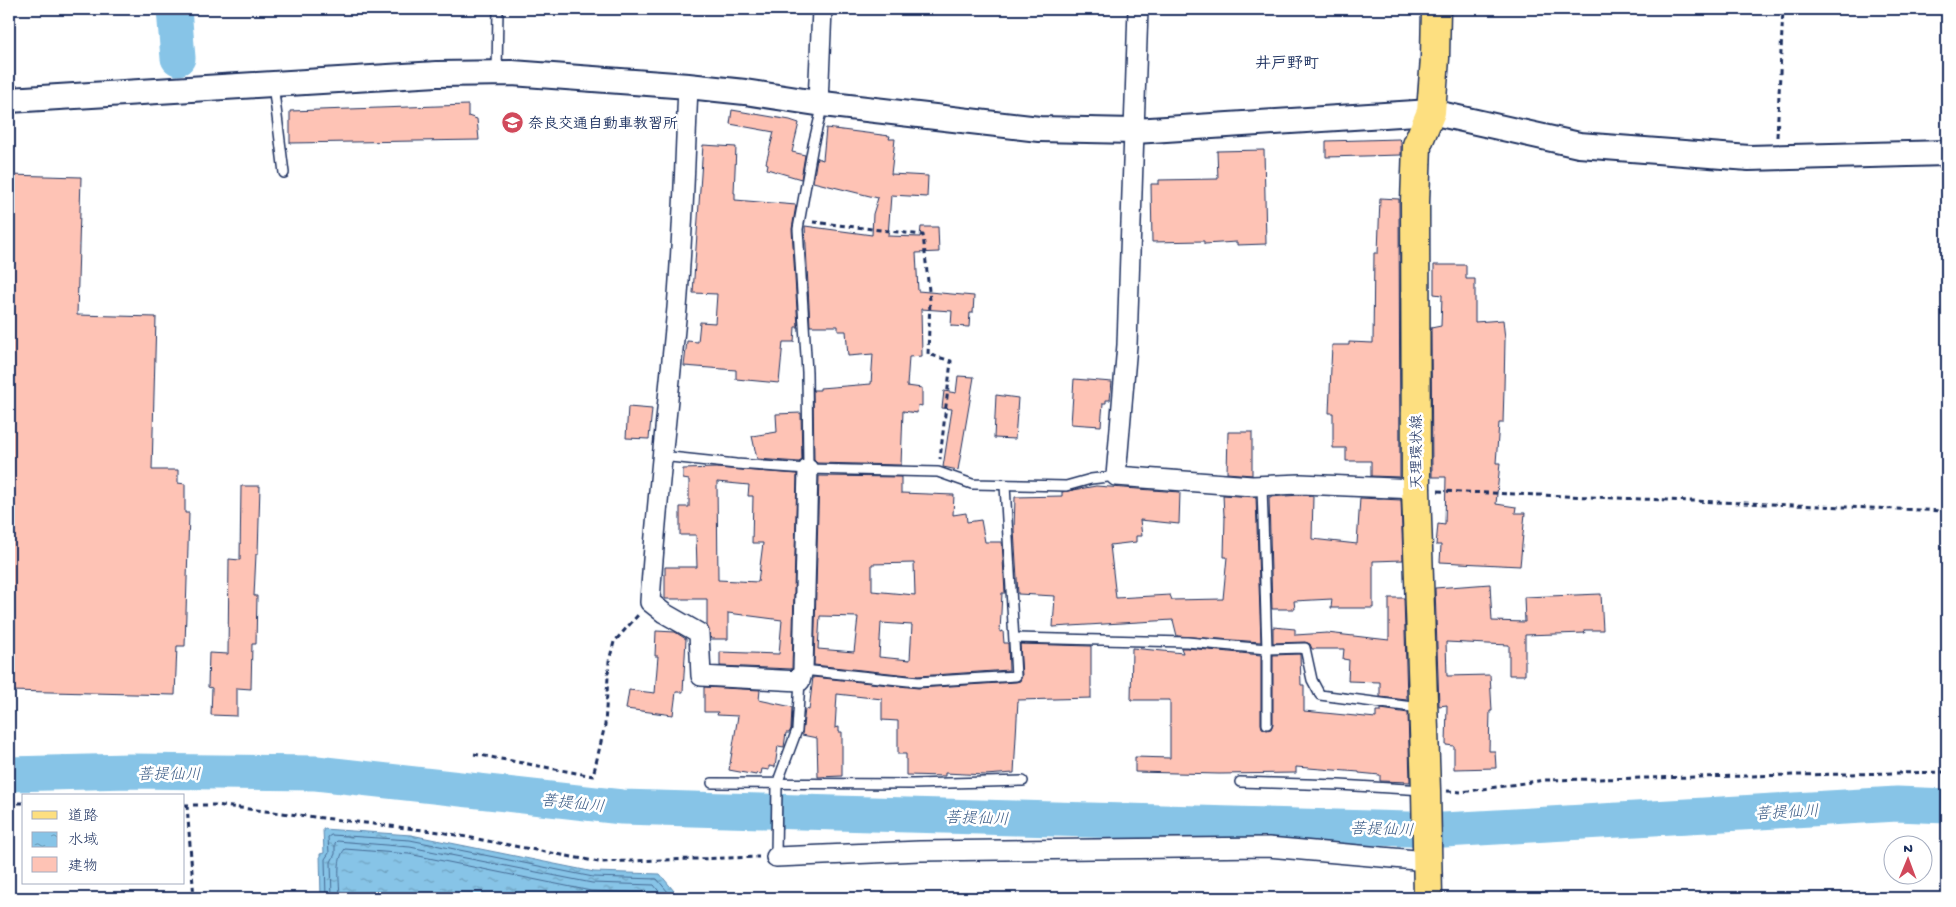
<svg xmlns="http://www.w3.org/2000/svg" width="1956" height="907" viewBox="0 0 1956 907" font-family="'Gochi Hand','Klee One',sans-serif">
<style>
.water{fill:url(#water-ripples);stroke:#5c88b0}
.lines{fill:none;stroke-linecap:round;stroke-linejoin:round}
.shore{stroke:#466b95;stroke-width:1}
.river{stroke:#87c4e7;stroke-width:35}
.building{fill:#fec3b5;stroke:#1b2f5e;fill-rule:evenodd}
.service-casing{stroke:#1b2f5e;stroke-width:12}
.minor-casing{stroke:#1b2f5e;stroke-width:22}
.tertiary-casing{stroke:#1b2f5e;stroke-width:28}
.primary-casing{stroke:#1b2f5e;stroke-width:31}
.path{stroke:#1b2f5e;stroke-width:3;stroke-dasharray:5 4;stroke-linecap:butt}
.service{stroke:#fff;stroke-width:9}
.minor{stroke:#fff;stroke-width:19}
.tertiary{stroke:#fff;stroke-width:24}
.primary{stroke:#fddf80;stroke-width:28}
.labels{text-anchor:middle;stroke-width:5;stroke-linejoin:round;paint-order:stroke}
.poi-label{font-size:15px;font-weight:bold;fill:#1b2f5e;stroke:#fff;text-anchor:start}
.street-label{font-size:15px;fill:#1b2f5e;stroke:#fff}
.neighbourhood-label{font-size:16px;font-weight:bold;fill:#1b2f5e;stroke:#fff}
.water-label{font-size:16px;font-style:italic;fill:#3b5c87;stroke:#fff}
</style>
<defs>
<pattern id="water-ripples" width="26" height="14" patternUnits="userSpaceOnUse" patternTransform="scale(1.25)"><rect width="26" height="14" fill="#87c4e7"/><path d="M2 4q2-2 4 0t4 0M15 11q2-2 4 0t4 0" fill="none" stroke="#6ea0be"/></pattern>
</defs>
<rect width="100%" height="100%" fill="#fff"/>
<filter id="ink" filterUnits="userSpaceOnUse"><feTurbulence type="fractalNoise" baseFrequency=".02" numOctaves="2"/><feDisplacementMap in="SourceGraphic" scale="10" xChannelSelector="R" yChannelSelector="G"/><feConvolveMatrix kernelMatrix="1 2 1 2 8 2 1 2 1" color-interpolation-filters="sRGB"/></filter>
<g filter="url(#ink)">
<path class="water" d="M 323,829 L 411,835 L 594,872 L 660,874 L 674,891 L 673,898 L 321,898 L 320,854 L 324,853 Z"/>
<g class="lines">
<g class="shore">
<path d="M 326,898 L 325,859 L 329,853 L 328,837 L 331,835 L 410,840 L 593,877 L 657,879 L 668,892 L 668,898"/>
<path d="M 332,898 L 331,862 L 335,854 L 335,843 L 337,841 L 410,847 L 592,883 L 654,885 L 661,894 L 662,898"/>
<path d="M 340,898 C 340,883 335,861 345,849 L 409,854 L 591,891 L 650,893 L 654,898"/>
</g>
<g class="river">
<path d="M 174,9 L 178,58"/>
<path d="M 9,774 L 129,771 L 316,773 L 622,807 L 1444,830 L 1897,804 L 1947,806"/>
</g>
</g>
<g class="building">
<path d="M 468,105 L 468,116 L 477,119 L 479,140 L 290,143 L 290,111 Z"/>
<path d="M 732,110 L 790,120 L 799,123 L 792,152 L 805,155 L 801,179 L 767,169 L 768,164 L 766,163 L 774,132 L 730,124 Z"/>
<path d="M 826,128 L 890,136 L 889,139 L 895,139 L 891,174 L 928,176 L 927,197 L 891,195 L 888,236 L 920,237 L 921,227 L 938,227 L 939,252 L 916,253 L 918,291 L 974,296 L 973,313 L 970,313 L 969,327 L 951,326 L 952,311 L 921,309 L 922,356 L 909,357 L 907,386 L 922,388 L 922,406 L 918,405 L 917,413 L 903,411 L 901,465 L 817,463 L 814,460 L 813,390 L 820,390 L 820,388 L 871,384 L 873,354 L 848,356 L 846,331 L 838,331 L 838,326 L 810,326 L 805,226 L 872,235 L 873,214 L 878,198 L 813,182 L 817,158 L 823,160 Z"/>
<path d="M 1399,139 L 1401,141 L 1401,155 L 1326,157 L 1326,141 Z"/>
<path d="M 703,145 L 736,147 L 734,193 L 735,193 L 735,200 L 796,205 L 792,229 L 798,327 L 795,327 L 794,342 L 783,342 L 779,383 L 736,379 L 736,370 L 684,366 L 687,341 L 698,342 L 700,322 L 715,323 L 717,294 L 693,293 Z"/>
<path d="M 1264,150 L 1266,244 L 1237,245 L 1237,242 L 1204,244 L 1204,241 L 1152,242 L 1151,184 L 1159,184 L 1159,180 L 1218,179 L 1217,151 Z"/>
<path d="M 9,175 L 81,177 L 77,315 L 156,317 L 152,470 L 178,470 L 178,483 L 185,484 L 185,513 L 189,513 L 185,646 L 177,646 L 175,695 L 9,691 Z"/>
<path d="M 1380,198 L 1399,199 L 1400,477 L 1371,476 L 1371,461 L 1346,461 L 1346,448 L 1333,448 L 1333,413 L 1329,413 L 1332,345 L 1349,345 L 1349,342 L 1373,343 L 1374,253 L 1378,253 Z"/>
<path d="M 1434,265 L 1466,265 L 1466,279 L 1475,279 L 1475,322 L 1503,320 L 1505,339 L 1504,388 L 1503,423 L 1499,423 L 1496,463 L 1500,463 L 1496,504 L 1516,507 L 1515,513 L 1525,513 L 1520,566 L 1440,562 L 1441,545 L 1436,545 L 1438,524 L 1445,525 L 1446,477 L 1432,477 L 1431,328 L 1441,326 L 1442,295 L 1434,294 Z"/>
<path d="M 958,376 L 974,377 L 958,470 L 943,467 L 952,409 L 942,408 L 944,391 L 956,393 Z"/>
<path d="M 1074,379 L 1112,382 L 1110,400 L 1106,400 L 1106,403 L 1103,403 L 1101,426 L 1071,424 Z"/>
<path d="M 996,395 L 1018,398 L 1015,439 L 994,438 Z"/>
<path d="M 628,407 L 652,409 L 649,439 L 626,438 Z"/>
<path d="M 801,413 L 802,460 L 799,462 L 757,459 L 752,436 L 777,432 L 776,414 Z"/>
<path d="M 1228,432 L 1252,432 L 1252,475 L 1227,473 Z"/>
<path d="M 716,468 L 797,474 L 792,669 L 720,666 L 720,652 L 779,654 L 782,620 L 728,613 L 728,639 L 711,639 L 707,626 L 707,599 L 665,599 L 665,567 L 697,567 L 696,535 L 680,535 L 680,507 L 689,507 L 689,480 L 683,479 L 683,469 ZM 717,482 L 749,485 L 748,496 L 753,496 L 752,543 L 763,543 L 758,582 L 718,580 Z"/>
<path d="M 819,476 L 901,477 L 901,493 L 954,495 L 953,515 L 966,513 L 967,522 L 981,520 L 985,542 L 1002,542 L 1005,593 L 1002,593 L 1000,632 L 1003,631 L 1004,643 L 1008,643 L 1009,670 L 918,676 L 814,665 ZM 914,563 L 915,595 L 872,591 L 872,564 ZM 820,616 L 858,617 L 854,652 L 818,649 ZM 881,623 L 912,625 L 910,660 L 879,657 Z"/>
<path d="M 241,486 L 260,486 L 258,554 L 256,554 L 254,596 L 257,596 L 256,644 L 252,644 L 251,689 L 237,688 L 237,716 L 211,715 L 212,688 L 208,687 L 209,653 L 228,654 L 229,559 L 240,560 Z"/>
<path d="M 1096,486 L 1180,492 L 1179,524 L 1140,520 L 1142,536 L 1136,536 L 1136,542 L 1110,545 L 1116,598 L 1170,595 L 1172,600 L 1223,599 L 1227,557 L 1224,557 L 1225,516 L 1224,516 L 1223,495 L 1256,497 L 1261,642 L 1177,636 L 1173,620 L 1053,627 L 1055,596 L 1018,594 L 1014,530 L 1015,497 L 1062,496 L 1062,492 Z"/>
<path d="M 1301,495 L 1313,496 L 1312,539 L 1357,544 L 1360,498 L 1401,500 L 1403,560 L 1373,561 L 1373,608 L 1331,608 L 1332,599 L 1294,601 L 1295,609 L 1272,609 L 1269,497 Z"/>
<path d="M 1490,584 L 1492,621 L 1525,622 L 1524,597 L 1601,594 L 1603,630 L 1584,630 L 1585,633 L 1525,635 L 1525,675 L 1509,675 L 1509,645 L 1446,642 L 1447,676 L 1490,675 L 1492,711 L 1490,711 L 1489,751 L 1495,751 L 1496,768 L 1454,769 L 1454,746 L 1446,745 L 1447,705 L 1439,706 L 1435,588 Z"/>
<path d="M 1389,598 L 1404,598 L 1407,700 L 1380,697 L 1380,682 L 1348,681 L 1349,660 L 1343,659 L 1344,649 L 1312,649 L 1310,644 L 1305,642 L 1273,643 L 1273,627 L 1295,629 L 1295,635 L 1327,633 L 1389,640 Z"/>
<path d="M 656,631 L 675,632 L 686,639 L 683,692 L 676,692 L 673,715 L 626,709 L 629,690 L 655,693 L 658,656 L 655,656 Z"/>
<path d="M 1020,644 L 1091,646 L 1091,698 L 1018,700 L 1014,773 L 985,775 L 945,773 L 945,776 L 906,775 L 906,754 L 898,754 L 898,721 L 882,720 L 882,699 L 837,694 L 835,728 L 839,727 L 839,732 L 842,732 L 842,776 L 818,777 L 817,738 L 802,735 L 805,709 L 809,710 L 813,677 L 918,688 L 1016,682 L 1020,681 L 1022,676 Z"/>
<path d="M 1132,648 L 1183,653 L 1181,648 L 1187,648 L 1261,655 L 1261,724 L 1262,728 L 1267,730 L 1271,729 L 1273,724 L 1273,655 L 1300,654 L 1301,685 L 1304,685 L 1304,711 L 1376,718 L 1376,711 L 1381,711 L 1381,709 L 1408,713 L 1410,782 L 1380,781 L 1380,775 L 1359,773 L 1359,772 L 1296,767 L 1296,773 L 1219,774 L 1135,772 L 1135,757 L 1170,758 L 1170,700 L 1131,700 Z"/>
<path d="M 704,687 L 760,690 L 759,700 L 792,707 L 791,729 L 789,733 L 786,733 L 784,747 L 778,746 L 775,767 L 769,766 L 769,770 L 762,769 L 761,774 L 756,773 L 756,775 L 729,770 L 738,716 L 717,715 L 718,712 L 704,712 Z"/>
</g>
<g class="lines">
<defs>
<g id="service">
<path d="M 497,73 L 498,9"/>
<path d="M 273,84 L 284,173"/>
<path d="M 661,456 L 736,464 L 808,469 L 938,472 L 972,484 L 1066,486 L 1091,479 L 1116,476"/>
<path d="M 808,469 L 807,372 L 798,229 L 813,145 L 823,104"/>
<path d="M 1262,486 L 1267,649 L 1267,724"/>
<path d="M 1015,638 L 1187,642 L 1267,649 L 1305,648 L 1312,680 L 1320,695 L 1420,708"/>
<path d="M 803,670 L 918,682 L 1016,676 L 1005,485"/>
<path d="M 1240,782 L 1339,785 L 1424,790"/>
<path d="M 712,783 L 913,784 L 1023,781"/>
<path d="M 776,857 L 777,784 L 797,730 L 800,681"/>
</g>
<g id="minor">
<path d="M 1138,9 L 1127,345 L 1116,476 L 1252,486 L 1301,484 L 1416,489"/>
<path d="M 688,86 C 685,160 683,234 677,308 C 668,406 656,504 650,602 L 664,613 L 699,633 L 701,676 L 800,681 L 803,670 L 808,469"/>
<path d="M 818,103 L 822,9"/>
<path d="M 776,857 L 920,851 L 1268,847 L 1427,861"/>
</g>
<path id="tertiary" d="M 9,100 L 437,74 L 512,73 L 688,86 L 745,92 L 823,104 L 1039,129 L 1135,131 L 1431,112 L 1579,145 L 1749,158 L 1947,153"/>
<path id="primary" d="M 1428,898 L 1426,790 L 1416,489 L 1415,202 L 1417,145 L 1431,112 L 1435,58 L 1436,9"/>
</defs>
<use href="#service" class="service-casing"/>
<use href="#minor" class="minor-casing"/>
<use href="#tertiary" class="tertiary-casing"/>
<use href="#primary" class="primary-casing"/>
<g class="path">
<path d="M 1777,137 L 1783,9"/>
<path d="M 813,222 L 923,235 L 930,300 L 928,354 L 951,361 L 940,459"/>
<path d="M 1438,491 L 1947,511"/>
<path d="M 474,754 L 593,776 L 605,725 L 609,661 L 614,642 L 638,615"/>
<path d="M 1447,791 L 1462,792 L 1545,780 L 1947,772"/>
<path d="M 9,803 L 24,803"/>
<path d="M 184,805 L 215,805 L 440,832 L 599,862 L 759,857"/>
<path d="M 187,805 L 194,898"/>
</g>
<use href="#service" class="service"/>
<use href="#minor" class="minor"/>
<use href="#tertiary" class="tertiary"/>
<use href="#primary" class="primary"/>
</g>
</g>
<defs>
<symbol id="school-disc" viewBox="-11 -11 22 22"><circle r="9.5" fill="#d1495b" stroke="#fff"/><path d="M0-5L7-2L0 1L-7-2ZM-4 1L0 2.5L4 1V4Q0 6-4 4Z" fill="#fff"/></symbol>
</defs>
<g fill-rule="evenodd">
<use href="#school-disc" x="500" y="110" width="25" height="25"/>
</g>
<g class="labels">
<g class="poi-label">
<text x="528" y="128">奈良交通自動車教習所</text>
</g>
<g class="street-label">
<text transform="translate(1416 452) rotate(-90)" y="5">天理環状線</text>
</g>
<g class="neighbourhood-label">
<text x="1287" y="68">井戸野町</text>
</g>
<g class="water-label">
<text x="169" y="779">菩提仙川</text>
<text transform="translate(573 802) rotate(6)" y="6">菩提仙川</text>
<text transform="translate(1787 811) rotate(-3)" y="6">菩提仙川</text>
<text transform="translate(977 817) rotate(2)" y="6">菩提仙川</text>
<text transform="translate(1382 828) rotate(2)" y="6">菩提仙川</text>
</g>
</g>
<rect width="1956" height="907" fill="none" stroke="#fff" stroke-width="30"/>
<rect x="15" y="15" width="1926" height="877" fill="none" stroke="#1b2f5e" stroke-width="2" filter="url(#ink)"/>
<rect x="22" y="794" width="162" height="90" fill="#ffffff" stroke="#a4acbf"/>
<rect x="32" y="811" width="25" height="8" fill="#fddf80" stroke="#a4acbf"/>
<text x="68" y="820" font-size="15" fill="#1b2f5e">道路</text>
<rect x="32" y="832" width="25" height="15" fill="url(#water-ripples)" stroke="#a4acbf"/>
<text x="68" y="844" font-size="15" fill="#1b2f5e">水域</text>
<rect x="32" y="857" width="25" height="15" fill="#fec3b5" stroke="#a4acbf"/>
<text x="68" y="870" font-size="15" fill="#1b2f5e">建物</text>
<g transform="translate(1908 860) rotate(1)"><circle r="24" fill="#ffffff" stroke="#a4acbf"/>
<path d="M0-4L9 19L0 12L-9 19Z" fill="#d1495b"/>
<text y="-8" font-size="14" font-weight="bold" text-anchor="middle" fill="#1b2f5e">N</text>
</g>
</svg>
